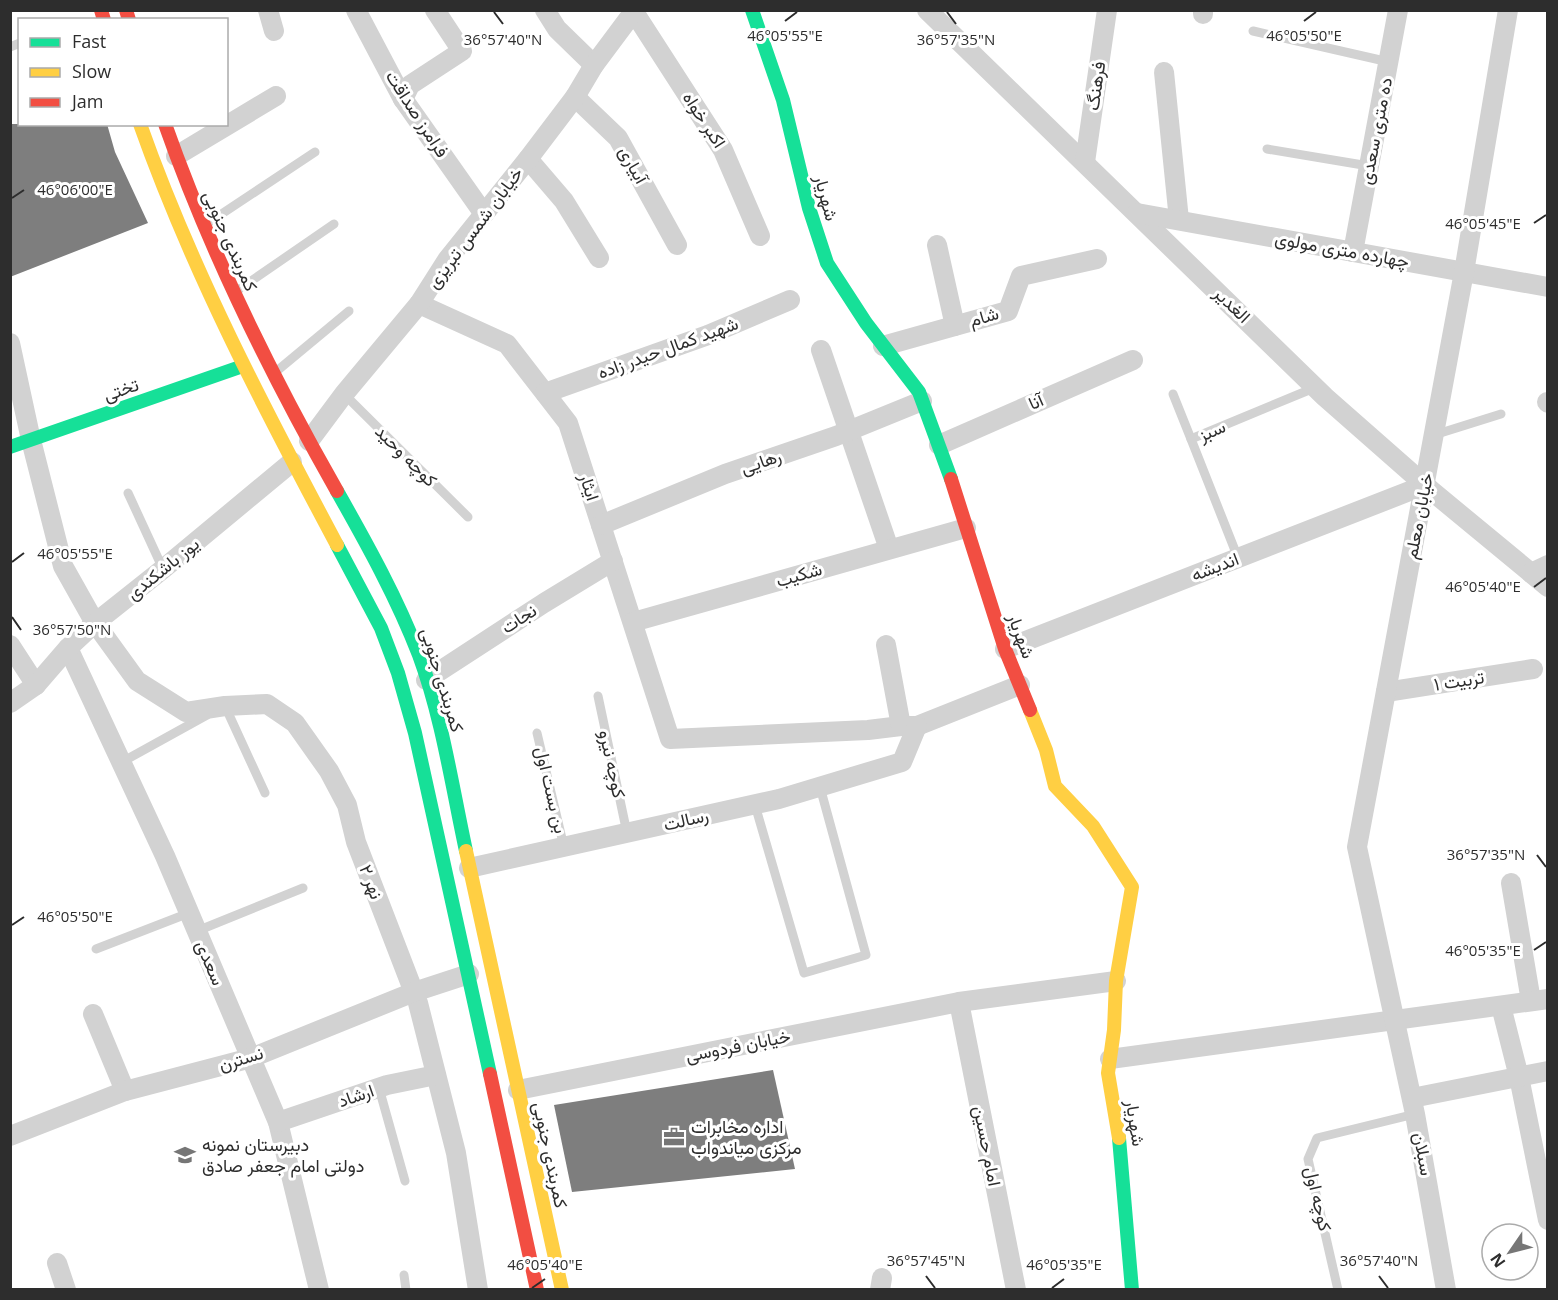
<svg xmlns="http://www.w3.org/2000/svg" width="1558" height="1300" viewBox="0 0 1558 1300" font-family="'Open Sans',Vazirmatn,sans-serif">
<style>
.building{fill:#7e7e7e}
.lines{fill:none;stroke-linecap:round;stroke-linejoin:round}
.lane{stroke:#d2d2d2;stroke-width:9}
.street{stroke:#d2d2d2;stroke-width:20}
.fast{stroke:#16e098;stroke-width:14}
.slow{stroke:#ffcf43;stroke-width:14}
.jam{stroke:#f24e42;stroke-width:14}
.ticks{fill:none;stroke:#2d2d2d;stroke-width:2}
.labels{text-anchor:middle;stroke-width:6;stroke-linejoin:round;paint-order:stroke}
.street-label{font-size:18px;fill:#2d2d2d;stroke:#fff}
.poi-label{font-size:18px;fill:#2d2d2d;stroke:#fff;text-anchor:start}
.ticks-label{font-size:15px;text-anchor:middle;fill:#2d2d2d;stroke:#fff;stroke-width:6;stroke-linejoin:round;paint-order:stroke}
</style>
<rect width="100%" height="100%" fill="#fff"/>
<g class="building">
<path d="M 10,124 L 107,124 L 115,152 L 148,223 L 10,277 Z"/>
<path d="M 773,1070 L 795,1169 L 572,1192 L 554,1105 Z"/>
</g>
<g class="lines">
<g class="lane">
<path d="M 1253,31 L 1389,62"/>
<path d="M 10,47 L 20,43"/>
<path d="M 1267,149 L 1369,166"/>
<path d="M 208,223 L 315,152"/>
<path d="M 238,290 L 334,224"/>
<path d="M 278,370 L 349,311"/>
<path d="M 344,394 L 468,517"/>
<path d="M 1173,394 L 1191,439"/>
<path d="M 1434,435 L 1501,414"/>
<path d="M 128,493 L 163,569"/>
<path d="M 1238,558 L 1191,439 L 1314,388"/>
<path d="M 598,696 L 627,833"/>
<path d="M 225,706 L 265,793"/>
<path d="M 537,733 L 564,847"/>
<path d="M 122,762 L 207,715"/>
<path d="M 755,805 L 804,973 L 866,955 L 820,787"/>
<path d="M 197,931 L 303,888"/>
<path d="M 96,949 L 189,913"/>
<path d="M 379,1088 L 405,1181"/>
<path d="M 404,1275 L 406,1290"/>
<path d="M 1338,1290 L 1308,1159 L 1317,1138 L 1415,1114"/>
</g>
<g class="street">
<path d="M 268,10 L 274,31"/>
<path d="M 356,10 L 403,99 L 484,214"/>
<path d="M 545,10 L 557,29 L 594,65"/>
<path d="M 927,10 L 1325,397 L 1433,492 L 1548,587"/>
<path d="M 1203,10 L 1203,14"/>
<path d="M 634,12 L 723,150 L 760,236"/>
<path d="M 1164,72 L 1179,220"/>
<path d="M 575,97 L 618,138 L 677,245"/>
<path d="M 403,99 L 410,85 L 462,51 L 435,10"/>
<path d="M 176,156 L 276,96"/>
<path d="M 528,159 L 564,201 L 599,258"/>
<path d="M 1085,162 L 1107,10"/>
<path d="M 1137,213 L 1548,287"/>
<path d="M 937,245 L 955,326"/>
<path d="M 1353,252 L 1398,10"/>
<path d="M 419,304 L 507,344 L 568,423 L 670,739 L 868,730 L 901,726"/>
<path d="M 10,343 L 31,440 L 63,566 L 95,623 L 137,681 L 186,712 L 225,706 L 267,704 L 295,723 L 329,771 L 347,805 L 356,842 L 418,1003 L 456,1153 L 478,1290"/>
<path d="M 883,346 L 1008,311 L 1021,276 L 1097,259"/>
<path d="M 821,350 L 889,549"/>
<path d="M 545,393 L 708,335 L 790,300"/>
<path d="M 1547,402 L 1548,403"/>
<path d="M 309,441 L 344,394 L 419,304 L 447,260 L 528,159 L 575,97 L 594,65 L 635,10"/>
<path d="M 939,445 L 1133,360"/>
<path d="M 601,525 L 725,474 L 836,436 L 922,401"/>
<path d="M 1531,573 L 1548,565"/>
<path d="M 633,622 L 966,528"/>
<path d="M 10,645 L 36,685"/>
<path d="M 886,645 L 901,726 L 917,726 L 1020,685"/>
<path d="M 68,648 L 165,856 L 278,1122 L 319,1290"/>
<path d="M 1005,649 L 1425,485"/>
<path d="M 426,680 L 544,603 L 613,561"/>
<path d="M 1386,692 L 1533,669"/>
<path d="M 10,703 L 36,685 L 68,648 L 95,623 L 163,569 L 292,462"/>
<path d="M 469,868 L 779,799 L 902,762 L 917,726"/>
<path d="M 1511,883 L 1531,1001"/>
<path d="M 959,1002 L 1016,1290"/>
<path d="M 1501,1006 L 1519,1077 L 1548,1220"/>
<path d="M 93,1014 L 125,1091"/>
<path d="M 1110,1059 L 1548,999"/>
<path d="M 518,1090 L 959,1002 L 1116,981"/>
<path d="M 1412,1098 L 1548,1071"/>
<path d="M 278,1122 L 387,1085 L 436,1075"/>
<path d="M 10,1136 L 125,1091 L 251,1058 L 414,992 L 469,974"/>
<path d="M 57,1263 L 66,1290"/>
<path d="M 880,1290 L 882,1278"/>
<path d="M 1446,1290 L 1415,1114 L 1357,847 L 1464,272 L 1508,10"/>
</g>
<g class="fast">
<path d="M 752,10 L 783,100 L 809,208 L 827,263 L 866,323 L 919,392 L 951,479"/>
<path d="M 10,447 L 243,366"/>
<path d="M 337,491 C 367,544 397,598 419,655 C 442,717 452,786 466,851"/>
<path d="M 337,545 L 381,628 L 398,673 L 415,733 L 490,1074"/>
<path d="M 1119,1138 L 1132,1290"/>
</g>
<g class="slow">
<path d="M 140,124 C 192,271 264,408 337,545"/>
<path d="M 1030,710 L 1046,750 L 1055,786 L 1093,826 L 1132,887 L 1116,981 L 1114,1030 L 1108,1073 L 1119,1138"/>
<path d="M 466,851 L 562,1290"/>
</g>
<g class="jam">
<path d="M 101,10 L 104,20"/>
<path d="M 126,10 L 129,20"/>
<path d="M 165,124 C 210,252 270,373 337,491"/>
<path d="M 951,479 L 1005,649 L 1030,710"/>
<path d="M 490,1074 L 537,1290"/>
</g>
</g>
<path class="ticks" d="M 494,12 L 503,24M 947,12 L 956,24M 785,21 L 797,12M 1304,21 L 1316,12M 12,198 L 24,190M 1534,223 L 1546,215M 12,562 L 24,553M 1534,587 L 1546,578M 12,617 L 21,630M 1537,855 L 1546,867M 12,925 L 24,917M 1534,950 L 1546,942M 926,1276 L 935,1288M 1379,1276 L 1388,1288M 532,1288 L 545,1279M 1052,1288 L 1064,1279"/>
<defs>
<symbol id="office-bare" viewBox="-9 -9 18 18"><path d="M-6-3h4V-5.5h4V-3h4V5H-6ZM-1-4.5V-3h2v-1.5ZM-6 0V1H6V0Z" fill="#767676" stroke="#fff" stroke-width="2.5" paint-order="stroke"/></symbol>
<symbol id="school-bare" viewBox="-9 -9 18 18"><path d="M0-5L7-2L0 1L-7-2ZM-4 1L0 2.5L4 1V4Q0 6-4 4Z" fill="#767676" stroke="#fff" stroke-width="2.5" paint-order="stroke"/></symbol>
</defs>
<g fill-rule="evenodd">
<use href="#office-bare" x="659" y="1122" width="30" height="30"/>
<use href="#school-bare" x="170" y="1140" width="30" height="30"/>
</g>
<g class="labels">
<g class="street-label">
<text transform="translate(1096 86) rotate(-82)" y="6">فرهنگ</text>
<text transform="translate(417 114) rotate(57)" y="6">فرامرز صداقت</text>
<text transform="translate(704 120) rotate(57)" y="6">اکبر خواه</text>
<text transform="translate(1376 131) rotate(-79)" y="6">ده متری سعدی</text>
<text transform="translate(633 165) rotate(61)" y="6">آبیاری</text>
<text transform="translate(826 198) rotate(75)" y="6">شهریار</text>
<text transform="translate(475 228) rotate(-53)" y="6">خیابان شمس تبریزی</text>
<text transform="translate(230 241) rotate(66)" y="6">کمربندی جنوبی</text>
<text transform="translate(1342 250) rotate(10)" y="6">چهارده متری مولوی</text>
<text transform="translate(1232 305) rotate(44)" y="6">الغدیر</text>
<text transform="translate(984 317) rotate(-16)" y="6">شام</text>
<text transform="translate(668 348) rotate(-20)" y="6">شهید کمال حیدر زاده</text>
<text transform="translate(121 390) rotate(-19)" y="6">تختی</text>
<text transform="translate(1036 402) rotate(-24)" y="6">آنا</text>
<text transform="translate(1212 431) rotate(-24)" y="6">سبز</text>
<text transform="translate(406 456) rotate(45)" y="6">کوچه وحید</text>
<text transform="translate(761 462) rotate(-19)" y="6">رهایی</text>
<text transform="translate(589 487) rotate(72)" y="6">ایثار</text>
<text transform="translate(1419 516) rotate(-79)" y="6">خیابان معلم</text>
<text transform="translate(1215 567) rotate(-21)" y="6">اندیشه</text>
<text transform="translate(163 569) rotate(-39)" y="6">یوز باشکندی</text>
<text transform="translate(799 575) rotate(-16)" y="6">شکیب</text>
<text transform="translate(519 619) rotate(-33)" y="6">نجات</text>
<text transform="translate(1021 636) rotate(70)" y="6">شهریار</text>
<text transform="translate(442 680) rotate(73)" y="6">کمربندی جنوبی</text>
<text transform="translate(1459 681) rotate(-9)" y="6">تربیت ۱</text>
<text transform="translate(612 764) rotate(78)" y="6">کوچه نیرو</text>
<text transform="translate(551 790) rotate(77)" y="6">بن بست اول</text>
<text transform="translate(686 820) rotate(-13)" y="6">رسالت</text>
<text transform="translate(371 882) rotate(69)" y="6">نهر ۲</text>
<text transform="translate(210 963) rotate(67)" y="6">سعدی</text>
<text transform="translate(738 1046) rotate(-11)" y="6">خیابان فردوسی</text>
<text transform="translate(241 1059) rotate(-17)" y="6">نسترن</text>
<text transform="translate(356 1096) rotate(-19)" y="6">ارشاد</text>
<text transform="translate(1135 1123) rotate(81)" y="6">شهریار</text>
<text transform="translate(987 1146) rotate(79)" y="6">امام حسین</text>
<text transform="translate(1423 1154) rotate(80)" y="6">سبلان</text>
<text transform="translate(550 1155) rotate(78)" y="6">کمربندی جنوبی</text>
<text transform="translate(1318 1199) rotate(77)" y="6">کوچه اول</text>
</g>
<g class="poi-label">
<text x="691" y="1133">اداره مخابرات<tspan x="691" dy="21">مرکزی میاندواب</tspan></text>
<text x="202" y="1151">دبیرستان نمونه<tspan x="202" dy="21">دولتی امام جعفر صادق</tspan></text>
</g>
</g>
<g class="ticks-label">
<text x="1304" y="41">46°05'50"E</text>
<text x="785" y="41">46°05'55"E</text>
<text x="503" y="45">36°57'40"N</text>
<text x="956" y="45">36°57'35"N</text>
<text x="75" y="195">46°06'00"E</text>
<text x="1483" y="229">46°05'45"E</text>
<text x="75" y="559">46°05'55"E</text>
<text x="1483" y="592">46°05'40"E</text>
<text x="72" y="635">36°57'50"N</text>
<text x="1486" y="860">36°57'35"N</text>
<text x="75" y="922">46°05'50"E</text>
<text x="1483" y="956">46°05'35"E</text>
<text x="926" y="1266">36°57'45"N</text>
<text x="1379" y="1266">36°57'40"N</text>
<text x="545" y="1270">46°05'40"E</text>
<text x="1064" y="1270">46°05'35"E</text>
</g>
<rect width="1558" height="1300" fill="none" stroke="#2d2d2d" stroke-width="24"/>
<rect x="18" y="18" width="210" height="108" fill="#ffffff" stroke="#ababab" stroke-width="1.5"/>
<rect x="30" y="38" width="30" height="9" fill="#16e098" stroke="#ababab" stroke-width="1.5"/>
<text x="72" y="48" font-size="18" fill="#2d2d2d">Fast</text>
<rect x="30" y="68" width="30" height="9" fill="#ffcf43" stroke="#ababab" stroke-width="1.5"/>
<text x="72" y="78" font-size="18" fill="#2d2d2d">Slow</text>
<rect x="30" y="98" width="30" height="9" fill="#f24e42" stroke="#ababab" stroke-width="1.5"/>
<text x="72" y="108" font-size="18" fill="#2d2d2d">Jam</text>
<g transform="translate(1510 1252) rotate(235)"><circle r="28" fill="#ffffff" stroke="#ababab" stroke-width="1.5"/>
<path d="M0-4.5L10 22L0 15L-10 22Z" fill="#767676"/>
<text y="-9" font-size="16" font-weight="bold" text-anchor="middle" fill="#2d2d2d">N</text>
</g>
</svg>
